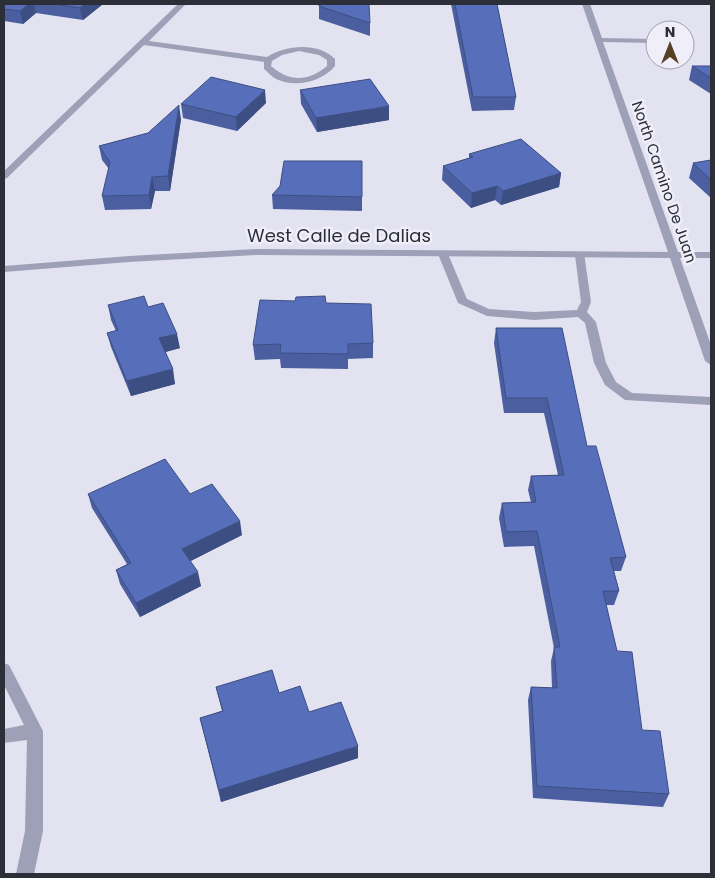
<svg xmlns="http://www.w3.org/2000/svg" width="715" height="878" viewBox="0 0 715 878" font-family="Poppins,sans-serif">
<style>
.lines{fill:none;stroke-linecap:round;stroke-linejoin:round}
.lane{fill:#9ea0b8;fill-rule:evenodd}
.street{fill:#9ea0b8;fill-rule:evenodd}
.wall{fill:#4b5fa0}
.shaded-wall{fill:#3d4e82}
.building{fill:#576fba;stroke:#3d4e82}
.labels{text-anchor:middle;stroke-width:5;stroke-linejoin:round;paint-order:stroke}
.far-street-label{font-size:15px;fill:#2c2e38;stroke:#efeef9}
.street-label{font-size:18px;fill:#2c2e38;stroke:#efeef9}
</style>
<rect width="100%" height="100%" fill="#e2e2f1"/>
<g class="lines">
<path class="lane" d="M 443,251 L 448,254 L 467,299 L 489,309 L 534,312 L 577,310 L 581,302 L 575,255 L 580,252 L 584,253 L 591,302 L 587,312 L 596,322 L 606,363 L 616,382 L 632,393 L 711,397 L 711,405 L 625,400 L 605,385 L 594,363 L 585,323 L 578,317 L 534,320 L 487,316 L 458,303 L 438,254 Z"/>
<g class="street">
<path d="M 178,4 L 186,4 L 149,41 L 267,57 C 286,45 318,42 335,59 L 335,66 C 322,82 295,88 276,79 C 272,77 268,72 264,69 L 264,62 L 144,45 L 7,178 L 4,179 L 4,171 ZM 299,51 L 319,55 L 327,60 L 327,66 C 308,82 289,82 271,66 L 272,61 L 282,55 Z"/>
<path d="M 582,4 L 590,4 L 602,38 L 655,39 L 655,43 L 603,42 L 678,252 L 711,252 L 711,258 L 680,258 L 711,345 L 711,365 L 705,361 L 670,258 L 257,255 L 129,262 L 4,272 L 4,266 L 129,256 L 257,249 L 668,252 Z"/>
<path d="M 4,663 L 9,665 L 43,731 L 43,831 L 34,874 L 16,874 L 25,831 L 27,740 L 4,743 L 4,729 L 24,725 L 4,685 Z"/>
</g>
</g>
<g class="wall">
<path d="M 4,4 L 103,4 L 83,20 L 36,13 L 23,24 L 4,21 Z"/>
<path d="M 319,4 L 370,23 L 370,36 L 319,19 Z"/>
<path d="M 451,4 L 497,4 L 516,97 L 514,110 L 472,111 Z"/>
<path d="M 692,66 L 711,66 L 711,94 L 689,80 Z"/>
<path d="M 300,90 L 389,120 L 317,132 L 301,104 Z"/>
<path d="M 266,103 L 237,131 L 183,118 L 181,104 Z"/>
<path d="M 181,119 L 170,191 L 155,191 L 151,209 L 105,210 L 102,196 L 109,169 L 102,160 L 99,146 L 148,133 Z"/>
<path d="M 469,154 L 561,173 L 559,187 L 501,205 L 495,200 L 471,208 L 442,180 L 443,166 L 469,158 Z"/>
<path d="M 711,160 L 711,198 L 689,178 L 693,163 Z"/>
<path d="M 362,161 L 362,211 L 273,209 L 272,195 Z"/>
<path d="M 326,303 L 373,343 L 373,358 L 348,359 L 348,369 L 281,368 L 280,359 L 255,360 L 253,345 Z"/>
<path d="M 108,305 L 148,307 L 180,348 L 165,352 L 175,384 L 131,396 L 111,347 L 107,333 L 116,331 L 111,320 Z"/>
<path d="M 496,328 L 587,446 L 626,557 L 621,571 L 614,571 L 619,591 L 614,605 L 606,605 L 617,651 L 642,730 L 669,794 L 663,807 L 533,798 L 528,700 L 531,687 L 552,688 L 551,661 L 554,648 L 534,546 L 504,547 L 499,518 L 502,503 L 531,502 L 528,490 L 531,476 L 558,475 L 544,413 L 504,413 L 494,343 Z"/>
<path d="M 88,494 L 190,494 L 242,535 L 190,561 L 201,586 L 140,617 L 120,584 L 116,570 L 127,564 L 92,508 Z"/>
<path d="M 216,687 L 279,693 L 309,712 L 358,758 L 221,802 L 200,718 L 222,711 Z"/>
</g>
<g class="shaded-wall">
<path d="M 29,4 L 34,4 L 36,13 L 23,24 L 20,11 Z"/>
<path d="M 85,4 L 103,4 L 83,20 L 80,8 Z"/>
<path d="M 265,90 L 266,103 L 237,131 L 236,117 Z"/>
<path d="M 179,105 L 181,119 L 170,191 L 168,176 Z"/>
<path d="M 389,106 L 389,120 L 317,132 L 316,118 Z"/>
<path d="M 561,173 L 559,187 L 501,205 L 503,191 Z"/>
<path d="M 152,177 L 155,191 L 151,209 L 149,195 Z"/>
<path d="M 497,186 L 495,200 L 471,208 L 472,193 Z"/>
<path d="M 177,334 L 180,348 L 162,353 L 159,338 Z"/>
<path d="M 173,369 L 175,384 L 131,396 L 127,381 Z"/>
<path d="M 240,521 L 242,535 L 185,564 L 182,549 Z"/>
<path d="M 198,572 L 201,586 L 140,617 L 136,603 Z"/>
<path d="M 358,746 L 358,758 L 221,802 L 219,790 Z"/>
</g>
<g class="building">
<path d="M 4,4 L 29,4 L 20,11 L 4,9 Z"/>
<path d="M 55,4 L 85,4 L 80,8 Z"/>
<path d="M 319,4 L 369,4 L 370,23 L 319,6 Z"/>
<path d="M 455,4 L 497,4 L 516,97 L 473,97 Z"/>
<path d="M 692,66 L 711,66 L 711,78 Z"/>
<path d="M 211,77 L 265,90 L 236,117 L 181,104 Z"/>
<path d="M 370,79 L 389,106 L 316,118 L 300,90 Z"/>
<path d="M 179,105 L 168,176 L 152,177 L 149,195 L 102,196 L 110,162 L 99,146 L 148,133 Z"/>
<path d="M 521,139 L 561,173 L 503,191 L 497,186 L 472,193 L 443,166 L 473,157 L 469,154 Z"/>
<path d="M 711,160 L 711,180 L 693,163 Z"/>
<path d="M 284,161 L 362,161 L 362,197 L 272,195 L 280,186 Z"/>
<path d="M 144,296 L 148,307 L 163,303 L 177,334 L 159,338 L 173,369 L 127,381 L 107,333 L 118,330 L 108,305 Z"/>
<path d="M 325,296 L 326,303 L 371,304 L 373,343 L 348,344 L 348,354 L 280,353 L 281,344 L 253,345 L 260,300 L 295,301 L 296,297 Z"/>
<path d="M 496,328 L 562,328 L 587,446 L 596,446 L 626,557 L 610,558 L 619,591 L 603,591 L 617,651 L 632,652 L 642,730 L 660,731 L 669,794 L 537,786 L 531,687 L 557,688 L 554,647 L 560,647 L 537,531 L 506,532 L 502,503 L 536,502 L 531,476 L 564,475 L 547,398 L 506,398 Z"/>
<path d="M 165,459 L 190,494 L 212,484 L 240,521 L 182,549 L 198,572 L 136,603 L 116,570 L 131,563 L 88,494 Z"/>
<path d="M 272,670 L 279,693 L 300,686 L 309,712 L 341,702 L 358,746 L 219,790 L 200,718 L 223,711 L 216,687 Z"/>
</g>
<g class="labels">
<g class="far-street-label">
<text transform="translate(664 182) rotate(71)" y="5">North Camino De Juan</text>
</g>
<g class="street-label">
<text x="339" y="242">West Calle de Dalias</text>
</g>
</g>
<rect width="715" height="878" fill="none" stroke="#2c2e38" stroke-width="10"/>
<g transform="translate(670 45)"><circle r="24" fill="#efeef9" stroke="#a1a1ac"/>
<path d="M0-4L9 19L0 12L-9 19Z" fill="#564125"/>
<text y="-8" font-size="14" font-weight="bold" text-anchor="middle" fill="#2c2e38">N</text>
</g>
</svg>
